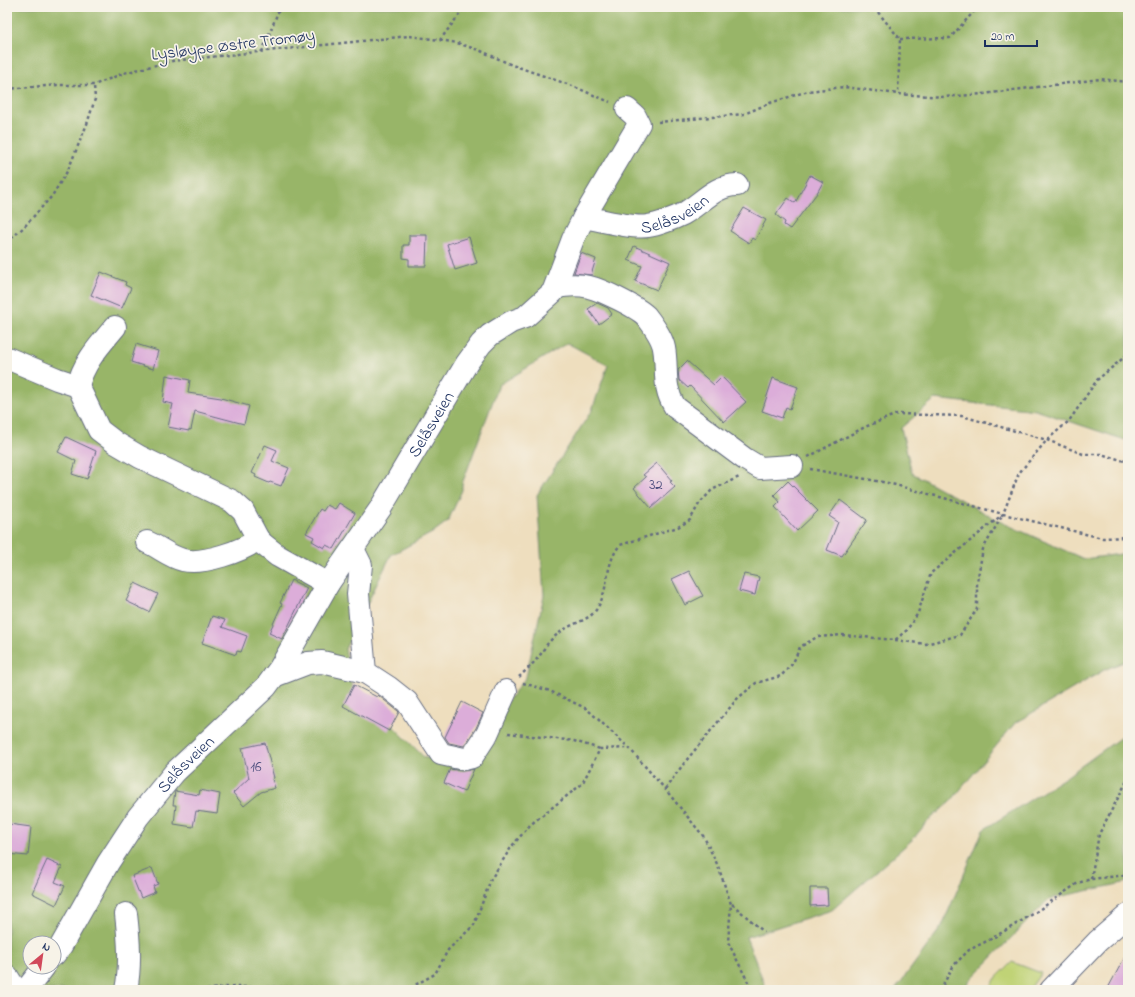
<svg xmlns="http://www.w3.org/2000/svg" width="1135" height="997" viewBox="0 0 1135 997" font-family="'Indie Flower',sans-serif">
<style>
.green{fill:#c0d376;stroke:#6e816a}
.forest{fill:#98b567;stroke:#5a7262;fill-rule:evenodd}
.building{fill:#dcadd9}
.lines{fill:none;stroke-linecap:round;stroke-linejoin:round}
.minor-casing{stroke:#656c80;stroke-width:24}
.path{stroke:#656c80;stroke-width:2.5;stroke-dasharray:3 3;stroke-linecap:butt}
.minor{stroke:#fff;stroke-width:22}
.labels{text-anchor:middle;stroke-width:3.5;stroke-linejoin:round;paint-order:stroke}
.number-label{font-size:15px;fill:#4b4e7d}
.street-label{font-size:17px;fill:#1b2f5e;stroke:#f7f3e8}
</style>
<rect width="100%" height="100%" fill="#f7f3e8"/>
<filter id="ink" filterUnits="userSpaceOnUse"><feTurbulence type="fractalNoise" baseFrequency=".025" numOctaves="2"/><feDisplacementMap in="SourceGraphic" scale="8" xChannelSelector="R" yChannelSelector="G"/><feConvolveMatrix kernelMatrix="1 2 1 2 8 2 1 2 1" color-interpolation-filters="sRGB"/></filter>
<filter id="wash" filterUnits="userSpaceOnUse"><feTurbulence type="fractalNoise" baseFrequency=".012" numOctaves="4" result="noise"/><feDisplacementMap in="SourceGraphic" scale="16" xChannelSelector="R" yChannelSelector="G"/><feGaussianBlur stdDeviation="0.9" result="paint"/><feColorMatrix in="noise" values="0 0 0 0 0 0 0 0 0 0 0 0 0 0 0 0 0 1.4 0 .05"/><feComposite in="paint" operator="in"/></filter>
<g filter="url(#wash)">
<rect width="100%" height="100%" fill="#eedebe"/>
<path class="green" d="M 1012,962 L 1041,973 L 1029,990 L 989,990 L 996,978 Z"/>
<g class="forest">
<path d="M 7,7 L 1128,7 L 1128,441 L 1036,410 L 935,399 L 901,428 L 912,473 L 1003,523 L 1084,559 L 1128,553 L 1128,660 L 1104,670 L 1015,723 L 951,801 L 928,821 L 913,839 L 832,910 L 746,937 L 766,988 L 769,990 L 21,990 L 7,981 ZM 567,343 L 608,365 L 592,410 L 537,495 L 544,595 L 526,677 L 465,756 L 425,758 L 352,685 L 345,649 L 391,555 L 432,533 L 448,521 L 462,490 L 462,484 L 499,385 ZM 30,943 L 54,943 L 54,967 L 30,967 Z"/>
<path d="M 1128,732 L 1128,882 L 1049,899 L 971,979 L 965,990 L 895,990 L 942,926 L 983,830 L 1066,777 Z"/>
</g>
<g id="blocks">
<g class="building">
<path d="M 810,175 L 823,182 L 817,193 L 790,229 L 784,225 L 785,222 L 776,215 L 788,198 L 795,203 Z"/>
<path d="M 744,208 L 766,220 L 755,240 L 752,238 L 749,243 L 730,231 Z"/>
<path d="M 409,235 L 427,235 L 426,266 L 409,266 L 409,259 L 403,258 L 403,245 L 409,245 Z"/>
<path d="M 469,237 L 477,263 L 455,270 L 447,244 Z"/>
<path d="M 634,246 L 670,262 L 657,290 L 635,281 L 642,266 L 628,260 Z"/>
<path d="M 581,253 L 596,259 L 591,275 L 574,273 Z"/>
<path d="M 101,272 L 126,282 L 125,285 L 131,288 L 122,308 L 91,295 Z"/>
<path d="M 597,303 L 608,308 L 612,314 L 599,324 L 588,309 Z"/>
<path d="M 136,344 L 158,351 L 153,369 L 131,362 Z"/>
<path d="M 687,361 L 714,385 L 722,377 L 746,402 L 724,422 L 690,386 L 688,388 L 679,380 L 678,370 Z"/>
<path d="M 166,375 L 190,380 L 188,393 L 221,398 L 249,406 L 244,424 L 195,411 L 191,430 L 189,429 L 189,431 L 168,427 L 173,404 L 163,402 Z"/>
<path d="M 773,378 L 798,387 L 790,409 L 786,407 L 782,418 L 762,411 Z"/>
<path d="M 66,437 L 96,451 L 87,479 L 72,474 L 76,461 L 58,452 Z"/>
<path d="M 265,445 L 277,450 L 272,461 L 289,468 L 281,486 L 270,482 L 269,483 L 255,477 L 256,475 L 252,473 Z"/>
<path d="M 657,463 L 672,481 L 670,482 L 675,487 L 651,508 L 634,488 L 646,477 L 643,475 Z"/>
<path d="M 788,481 L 818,511 L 797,531 L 775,507 L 780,502 L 774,495 Z"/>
<path d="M 840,500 L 867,520 L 842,556 L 827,550 L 838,522 L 829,516 Z"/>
<path d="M 339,503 L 355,513 L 334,549 L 326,545 L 324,548 L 312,541 L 314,537 L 306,533 L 320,509 L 323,511 L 327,505 L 335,509 Z"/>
<path d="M 689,571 L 703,596 L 685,605 L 672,579 Z"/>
<path d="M 744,574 L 759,577 L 755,595 L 739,591 Z"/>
<path d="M 291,580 L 307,588 L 282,639 L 269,633 L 282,604 L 280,603 Z"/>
<path d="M 135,583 L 158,594 L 149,612 L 126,601 Z"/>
<path d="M 212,616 L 225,620 L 222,627 L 247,636 L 241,652 L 237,651 L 236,655 L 202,643 Z"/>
<path d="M 354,685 L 377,697 L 378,695 L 379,696 L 398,711 L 399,712 L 389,731 L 343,706 Z"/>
<path d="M 462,702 L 483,713 L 476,728 L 464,746 L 449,743 L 445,737 Z"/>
<path d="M 265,743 L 274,778 L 272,779 L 275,788 L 261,792 L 244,806 L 233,793 L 249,778 L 242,748 Z"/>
<path d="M 450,769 L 462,771 L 474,769 L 464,792 L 444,783 Z"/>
<path d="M 200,790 L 220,794 L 217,814 L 196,811 L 193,827 L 174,824 L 176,805 L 173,805 L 175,791 L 199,795 Z"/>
<path d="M 9,824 L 31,827 L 28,856 L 7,854 L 7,832 L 8,833 Z"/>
<path d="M 47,860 L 62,867 L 55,882 L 65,886 L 56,905 L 32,893 Z"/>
<path d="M 152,868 L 158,884 L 153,886 L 155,892 L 141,898 L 132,876 Z"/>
<path d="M 810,888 L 827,888 L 828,905 L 810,906 Z"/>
<path d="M 1128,951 L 1128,990 L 1107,990 Z"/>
</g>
</g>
</g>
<g filter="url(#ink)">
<use href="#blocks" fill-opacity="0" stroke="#656c80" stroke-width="1"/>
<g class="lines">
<defs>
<g id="minor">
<path id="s1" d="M 584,217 C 600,220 634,229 648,226 C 657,225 675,218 683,214 C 701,204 715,185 737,185"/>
<path d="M 556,287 C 567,285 578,284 589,287 C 602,290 637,307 646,316 C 653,325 662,337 664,348 C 668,370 662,386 675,407 L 745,459 L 760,468 L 792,466"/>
<path d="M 7,358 L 57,379 L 78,386 L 99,430 L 116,443 L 140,457 L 232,501 L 243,511 L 258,539 L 264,545 L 278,556 L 328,584"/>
<path d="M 78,386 C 83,363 100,345 115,327"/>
<path d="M 147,542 C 159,547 170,557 183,560 C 202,565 243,551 258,539"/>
<path d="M 353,549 L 361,565 L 358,594 L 365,672 L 388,687 L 407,702 L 441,754 L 464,759 L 472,757 L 487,734 L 506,691"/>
<path d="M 274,676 L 308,663 L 322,662 L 365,672"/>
<path id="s2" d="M 54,955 L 61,946 L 108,863 L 138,817 L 175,772 L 266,687 L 280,668 L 328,584 L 380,509 L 467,363 L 481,344 L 490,335 L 511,322 L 525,317 L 553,292 L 573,239 L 584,217 L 639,124 L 635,116 L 627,109"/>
<path d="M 7,976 L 16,990"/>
<path d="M 26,990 L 44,967"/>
<path d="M 126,990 C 131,965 129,940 126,914"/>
<path d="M 1051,990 L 1098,941 L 1128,915"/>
</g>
</defs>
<use href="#minor" class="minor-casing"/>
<g class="path">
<path d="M 875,7 L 877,11 L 900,39 L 898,94"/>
<path d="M 900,39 L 950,38 L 978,7"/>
<path d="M 440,40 L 457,43 L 481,51 L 512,65 L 570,85 L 610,102"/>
<path d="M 262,52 L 280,7"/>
<path d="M 7,89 L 57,85 L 94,85 L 124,73 L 172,61 L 409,36 L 440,40 L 465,7"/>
<path d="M 658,122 L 744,114 L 770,103 L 808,91 L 844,87 L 898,94 L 944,97 L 983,94 L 1100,79 L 1128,82"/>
<path d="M 7,242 L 24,227 L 52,196 L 68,170 L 87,124 L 95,99 L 94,85"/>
<path d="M 808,457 L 865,427 L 897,414 L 962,416 L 1047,440 L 1083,454 L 1101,454 L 1128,462"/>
<path d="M 810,469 L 888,483 L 1003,514 L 1102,538 L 1128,537"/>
<path d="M 895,640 L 926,644 L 960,635 L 977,609 L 977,582 L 983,549 L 1002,516"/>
<path d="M 519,677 C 524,672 531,666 536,660 C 540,656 542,652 545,647 C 550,640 557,634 565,629 C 574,623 589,620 596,610 C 610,590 604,564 620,545 L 678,527 L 690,520 L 699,504 L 712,490 L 739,477"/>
<path d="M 523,683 L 550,691 L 587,709 L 629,748 L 665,789 L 704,837 L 718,866 L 731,904 L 728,942 L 752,990"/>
<path d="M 508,733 L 574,741 L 600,749"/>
<path d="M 665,789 L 685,762 L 737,699 L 756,683 L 781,676 L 793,663 L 800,647 L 817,637 L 842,635 L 895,640 L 907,630 L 918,613 L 931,573 L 1003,514 L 1019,473 L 1047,440 L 1069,421 L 1097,380 L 1128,354"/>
<path d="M 1091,879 L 1099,834 L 1128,779"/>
<path d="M 732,904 L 764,932"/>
<path d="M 207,990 L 226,987 L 314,987 L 351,990"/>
<path d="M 414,990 L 415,985 L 435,974 L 448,950 L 474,925 L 491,879 L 512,846 L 530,825 L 582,784 L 600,749 L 629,748"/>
<path d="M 940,990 L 954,965 L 969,950 L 991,939 L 1033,914 L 1078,883 L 1091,879 L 1128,875"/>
</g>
<use href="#minor" class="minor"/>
</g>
</g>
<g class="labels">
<g class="number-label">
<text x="656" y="489">32</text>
<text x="256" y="771">16</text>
</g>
<g class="street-label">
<text transform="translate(233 44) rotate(-7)" y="6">Lysløype Østre Tromøy</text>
<text dy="6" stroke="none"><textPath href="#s1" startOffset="94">Selåsveien</textPath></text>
<text dy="6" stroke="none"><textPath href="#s2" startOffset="655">Selåsveien</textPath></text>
<text dy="6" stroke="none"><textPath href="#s2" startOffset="233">Selåsveien</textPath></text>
</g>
</g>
<rect width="1135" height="997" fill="none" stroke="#f7f3e8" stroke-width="24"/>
<g transform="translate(42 955) rotate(29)"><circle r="19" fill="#f7f3e8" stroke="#9fa5b1"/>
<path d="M0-3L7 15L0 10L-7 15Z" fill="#d1495b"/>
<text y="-6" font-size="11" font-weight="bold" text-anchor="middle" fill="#1b2f5e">N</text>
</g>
<path d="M985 40v6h52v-6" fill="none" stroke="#1b2f5e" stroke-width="2"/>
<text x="991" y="40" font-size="12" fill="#1b2f5e" stroke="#f7f3e8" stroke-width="3" paint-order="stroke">20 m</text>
</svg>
